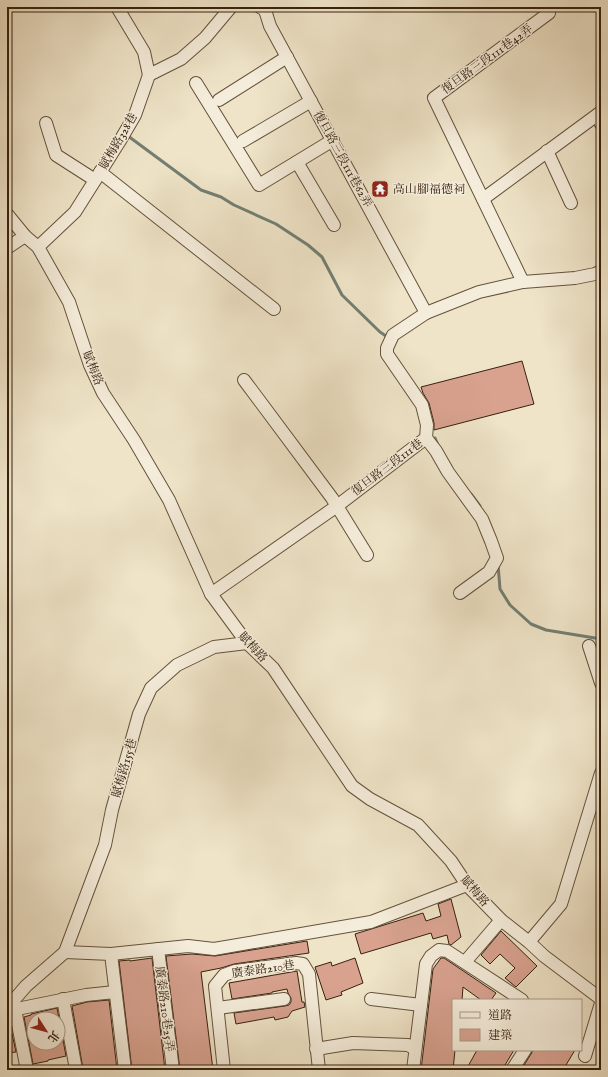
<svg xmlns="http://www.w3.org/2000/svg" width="608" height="1077" viewBox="0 0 608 1077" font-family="'IM FELL English','Noto Serif TC',serif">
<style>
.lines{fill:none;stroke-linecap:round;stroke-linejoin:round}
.stream{stroke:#727f73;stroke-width:3}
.building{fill:#d8a28f;stroke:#37210e;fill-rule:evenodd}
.minor-casing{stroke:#65523c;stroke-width:14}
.minor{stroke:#f5eddb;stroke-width:12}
.labels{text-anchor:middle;stroke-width:3;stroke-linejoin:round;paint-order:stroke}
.street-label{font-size:12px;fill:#37210e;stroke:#f5eddb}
.poi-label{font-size:12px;fill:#37210e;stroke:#f5eddb;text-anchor:start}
</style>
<rect width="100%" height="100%" fill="#efe4c8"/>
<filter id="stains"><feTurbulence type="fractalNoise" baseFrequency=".005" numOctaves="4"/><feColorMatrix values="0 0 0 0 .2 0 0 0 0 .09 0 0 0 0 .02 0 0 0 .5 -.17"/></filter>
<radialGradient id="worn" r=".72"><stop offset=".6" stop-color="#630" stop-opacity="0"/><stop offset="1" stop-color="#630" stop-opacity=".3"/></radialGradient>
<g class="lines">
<g class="stream">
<path d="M 128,136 L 201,190 L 221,197 L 234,205 L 276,224 L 308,245 L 322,257 L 342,295 L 380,332 L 386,336"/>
<path d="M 435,438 L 438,445"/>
<path d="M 471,494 L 480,506"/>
<path d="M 498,564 L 500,589 L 510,605 L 531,624 L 546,630 L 601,639"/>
</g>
</g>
<g class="building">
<path d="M 381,183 L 386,189 L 379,195 L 374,188 Z"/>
<path d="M 522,361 L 534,404 L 434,430 L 434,423 L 429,403 L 423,393 L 421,387 Z"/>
<path d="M 451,899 L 461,937 L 451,945 L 449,944 L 447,935 L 433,939 L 431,933 L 361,954 L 355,934 L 423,913 L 426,921 L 441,916 L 438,904 Z"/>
<path d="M 501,931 L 537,966 L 516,987 L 505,978 L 515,968 L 500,954 L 490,964 L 481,955 Z"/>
<path d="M 307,941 L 309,953 L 234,964 L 221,968 L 201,972 L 213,1070 L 180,1070 L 166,956 L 192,954 L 215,956 Z"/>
<path d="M 152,958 L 165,1070 L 132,1070 L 119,961 L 130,960 L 130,961 Z"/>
<path d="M 355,958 L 363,983 L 341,992 L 342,995 L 326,1000 L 315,967 L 331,962 L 332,966 Z"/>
<path d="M 441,958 L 444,958 L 496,993 L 491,1000 L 481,1000 L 463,987 L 462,1000 L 453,1000 L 453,1050 L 455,1050 L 453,1070 L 421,1070 L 433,969 Z"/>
<path d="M 297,971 L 302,1002 L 304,1002 L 305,1007 L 292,1011 L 288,1017 L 275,1020 L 274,1017 L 236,1024 L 234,1013 L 285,1006 L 289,1005 L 291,1002 L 291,998 L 288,993 L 287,989 L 272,992 L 272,993 L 232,999 L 229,983 Z"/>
<path d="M 109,1000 L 117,1070 L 79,1070 L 82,1067 L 82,1063 L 72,1006 L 87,1002 Z"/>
<path d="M 57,1008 L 66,1056 L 48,1060 L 48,1061 L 33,1064 L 24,1017 L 31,1015 L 31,1014 ZM 34,1019 L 58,1019 L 58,1043 L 34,1043 Z"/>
<path d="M 7,1020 L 9,1020 L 16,1052 L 7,1053 Z"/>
<path d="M 477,1050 L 514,1050 L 502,1070 L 466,1070 Z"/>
<path d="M 533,1050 L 575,1050 L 563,1070 L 521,1070 L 531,1054 Z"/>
</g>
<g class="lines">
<defs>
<g id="minor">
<path d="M 117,7 L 144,52 L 149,75"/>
<path d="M 260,7 L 265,10 L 270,26 L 426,313"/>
<path d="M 196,83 L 259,185 L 333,140"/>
<path d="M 219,100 L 287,57"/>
<path d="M 46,123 L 56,155 L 95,180"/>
<path d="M 601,123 L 601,124"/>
<path d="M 243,141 L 311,101"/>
<path d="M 547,151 L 571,203"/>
<path d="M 297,162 L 334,225"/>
<path d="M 100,172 L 274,309"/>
<path d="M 483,199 L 601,112"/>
<path d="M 7,214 L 25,236 L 38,247 L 69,302 L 90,365 L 103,393 L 134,440 L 169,500 L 211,594 L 247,643 L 273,668 L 352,786 L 370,799 L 418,825 L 451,861 L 467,885 L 501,920 L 529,942 L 544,956 L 601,999"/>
<path d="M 38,247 L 75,212 L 121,139 L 135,115 L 149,75 L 181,59 L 205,38 L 231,7"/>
<path d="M 7,248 L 25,236"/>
<path d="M 523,282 L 434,98 L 549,13"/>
<path d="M 244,380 L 332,498 L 367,555"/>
<path d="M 426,438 L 436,451 L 448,472 L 482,519 L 491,541 L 497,558 L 489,572 L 460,593"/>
<path d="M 211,594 L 337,506 L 426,438 L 427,425 L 422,405 L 387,354 L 387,348 L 393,335 L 426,313 L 479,292 L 523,282 L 575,278 L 595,274 L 601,271"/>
<path d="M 589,646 L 601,683"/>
<path d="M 529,942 L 561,904 L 601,773"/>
<path d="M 158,949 L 173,1070"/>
<path d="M 65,952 L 111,954 L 188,946 L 214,949 L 371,922 L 467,885"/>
<path d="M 111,954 L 125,1070"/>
<path d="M 465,962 L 501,920"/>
<path d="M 63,999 L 75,1064"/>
<path d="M 371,999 L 421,1005"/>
<path d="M 7,1008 L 26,986 L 65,952 L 105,845 L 112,810 L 139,714 L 151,688 L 177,665 L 214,647 L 247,643"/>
<path d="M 218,1008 L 284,999"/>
<path d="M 15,1009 L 27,1070"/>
<path d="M 7,1011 L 86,995 L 115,992"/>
<path d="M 316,1049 L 353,1043 L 408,1045 L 415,1049"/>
<path d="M 585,1056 L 601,1003"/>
<path d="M 224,1070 L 215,986 L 224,975 L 235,971 L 296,963 L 303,964 L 309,974 L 319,1070"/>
<path d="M 413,1070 L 426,964 L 431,956 L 439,950 L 447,951 L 522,1000"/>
<path d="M 512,1070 L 525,1050"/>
</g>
</defs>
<use href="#minor" class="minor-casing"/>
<use href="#minor" class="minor"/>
</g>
<defs>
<symbol id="temple-square" viewBox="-11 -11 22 22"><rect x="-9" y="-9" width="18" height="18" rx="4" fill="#8f2418" stroke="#f5eddb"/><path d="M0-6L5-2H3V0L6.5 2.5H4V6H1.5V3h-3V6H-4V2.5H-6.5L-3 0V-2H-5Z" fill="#fff"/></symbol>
</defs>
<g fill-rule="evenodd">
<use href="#temple-square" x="370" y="179" width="20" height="20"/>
</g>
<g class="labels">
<g class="street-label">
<text transform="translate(487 59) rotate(-36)" y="4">復旦路三段111巷42弄</text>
<text transform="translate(118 141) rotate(-60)" y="4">賦梅路328巷</text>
<text transform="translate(343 159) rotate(61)" y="4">復旦路三段111巷62弄</text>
<text transform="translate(93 368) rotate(68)" y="4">賦梅路</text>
<text transform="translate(387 467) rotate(-37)" y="4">復旦路三段111巷</text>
<text transform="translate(253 647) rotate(47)" y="4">賦梅路</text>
<text transform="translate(124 768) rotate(-74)" y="4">賦梅路155巷</text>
<text transform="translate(475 891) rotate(49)" y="4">賦梅路</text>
<text transform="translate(263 969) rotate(-8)" y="4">廣泰路210巷</text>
<text transform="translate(165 1009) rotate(83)" y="4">廣泰路210巷25弄</text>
</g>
<g class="poi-label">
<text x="393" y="193">高山腳福德祠</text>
</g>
</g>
<rect width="608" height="1077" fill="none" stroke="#efe4c8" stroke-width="24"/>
<rect x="8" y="8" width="592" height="1061" fill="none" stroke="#37210e" stroke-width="2"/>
<rect x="12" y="12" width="584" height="1053" fill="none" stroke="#37210e"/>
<rect x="452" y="999" width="130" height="52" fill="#f5eddb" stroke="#a99b89"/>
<rect x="460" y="1012" width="20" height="6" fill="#f5eddb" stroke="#a99b89"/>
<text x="488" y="1019" font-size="12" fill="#37210e">道路</text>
<rect x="460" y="1029" width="20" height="12" fill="#d8a28f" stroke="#a99b89"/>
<text x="488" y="1039" font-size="12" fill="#37210e">建築</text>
<g transform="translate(46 1031) rotate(126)"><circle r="19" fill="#f5eddb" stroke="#a99b89"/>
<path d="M0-3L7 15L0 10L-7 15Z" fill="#8f2418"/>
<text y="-6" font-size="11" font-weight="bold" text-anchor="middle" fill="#37210e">北</text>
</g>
<rect width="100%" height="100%" filter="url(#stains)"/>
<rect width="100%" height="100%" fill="url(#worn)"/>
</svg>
